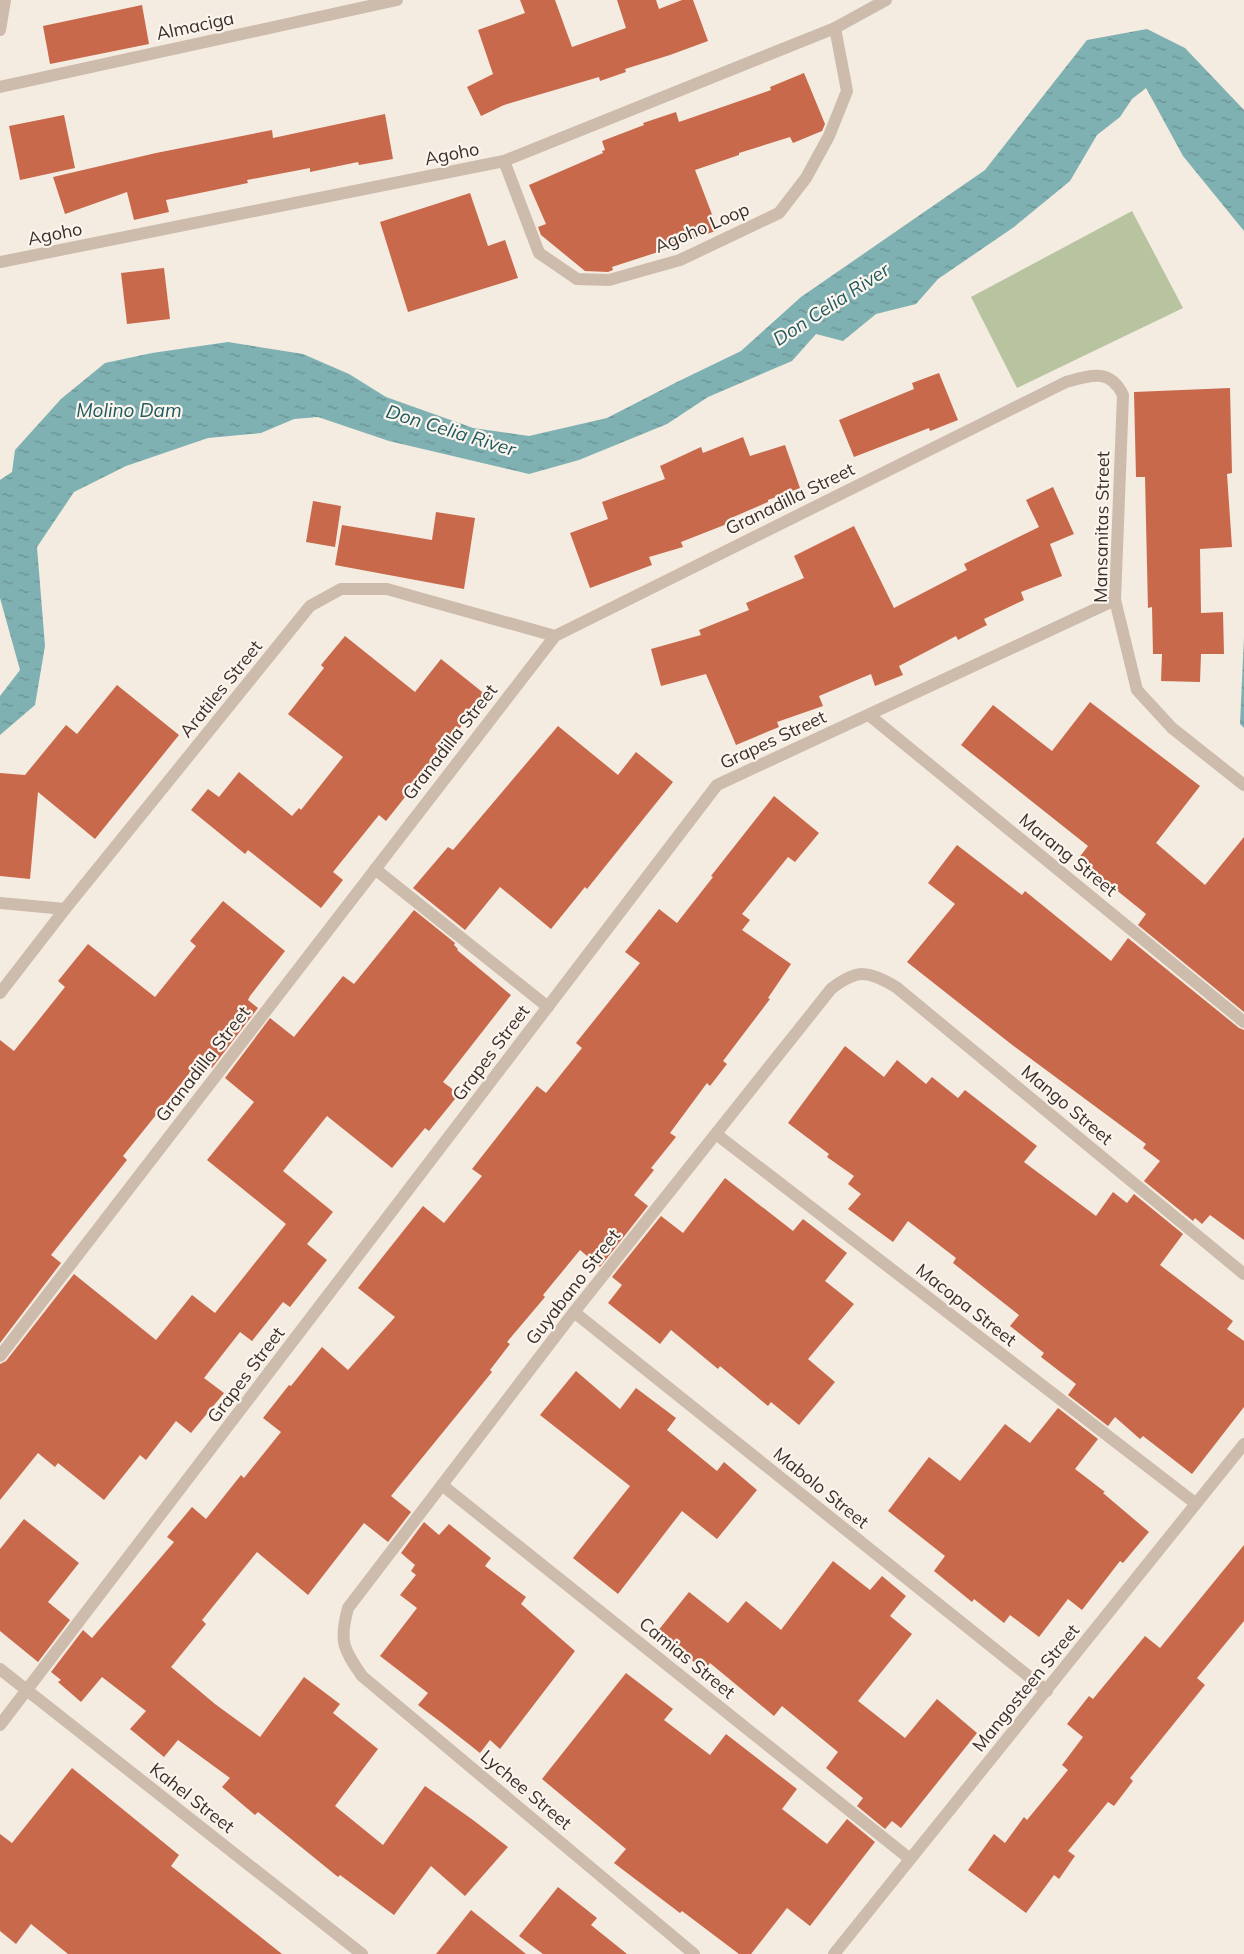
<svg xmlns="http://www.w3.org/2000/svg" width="1244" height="1954" viewBox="0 0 1244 1954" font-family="Mulish,sans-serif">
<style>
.garden{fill:#b8c4a0}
.water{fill:url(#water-ripples)}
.building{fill:#c8694b}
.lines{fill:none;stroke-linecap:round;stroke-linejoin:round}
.street{stroke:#cdbbac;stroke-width:12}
.labels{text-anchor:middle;stroke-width:4.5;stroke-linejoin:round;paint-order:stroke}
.street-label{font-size:18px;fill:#3b302b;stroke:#fbf5ee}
.water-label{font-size:19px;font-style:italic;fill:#1f5a5e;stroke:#fbf5ee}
</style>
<defs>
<pattern id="water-ripples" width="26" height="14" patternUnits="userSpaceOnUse" patternTransform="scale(1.25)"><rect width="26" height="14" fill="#7fb0b2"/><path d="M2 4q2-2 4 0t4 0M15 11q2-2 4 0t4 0" fill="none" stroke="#699091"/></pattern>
</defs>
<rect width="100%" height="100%" fill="#f4ebe1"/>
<path class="garden" d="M 1132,211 L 1183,308 L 1017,388 L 971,297 Z"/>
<g class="water">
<path d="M 1147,29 L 1185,48 L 1244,110 L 1244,231 L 1183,156 L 1146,88 L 1132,99 L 1120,117 L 1097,135 L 1070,181 L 1014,227 L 938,279 L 916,304 L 876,314 L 843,341 L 816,334 L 792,361 L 708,397 L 667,424 L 579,460 L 529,474 L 389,441 L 318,417 L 294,419 L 261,433 L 208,438 L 126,466 L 74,492 L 37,547 L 45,646 L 35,705 L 0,735 L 0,696 L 20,670 L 0,598 L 0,480 L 12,472 L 15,450 L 61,399 L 105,363 L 152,353 L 228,342 L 303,354 L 349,374 L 386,397 L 473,428 L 529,436 L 607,418 L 677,382 L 741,351 L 801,297 L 985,170 L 1087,40 Z"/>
<path d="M 1244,637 L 1244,728 L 1240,724 Z"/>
</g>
<g class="building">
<path d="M 520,0 L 555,0 L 572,47 L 626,28 L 617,0 L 656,0 L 659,9 L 682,0 L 693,0 L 708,41 L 670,55 L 625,69 L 626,72 L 600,81 L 599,77 L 504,105 L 481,116 L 467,87 L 493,74 L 478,30 L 525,13 Z"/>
<path d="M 142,5 L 149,44 L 50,64 L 43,26 Z"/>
<path d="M 804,73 L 825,124 L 822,131 L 793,143 L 790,137 L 739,153 L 739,155 L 695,170 L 718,230 L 655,253 L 612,267 L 613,270 L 608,272 L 585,271 L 541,235 L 538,227 L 546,224 L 529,185 L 603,153 L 602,151 L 605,150 L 602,141 L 644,125 L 643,123 L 676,112 L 679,122 L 771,90 L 770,87 Z"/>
<path d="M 385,114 L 393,159 L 359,165 L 358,162 L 310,172 L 310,168 L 247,180 L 248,183 L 166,200 L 169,212 L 134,220 L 127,192 L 65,214 L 53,177 L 156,153 L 272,130 L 273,138 Z"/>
<path d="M 64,115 L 75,168 L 20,180 L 9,126 Z"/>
<path d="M 470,193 L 488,246 L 505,240 L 518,278 L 408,312 L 380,222 Z"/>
<path d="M 164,268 L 170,319 L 127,324 L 121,273 Z"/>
<path d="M 939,373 L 958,420 L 930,431 L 929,428 L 854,457 L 839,420 L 914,389 L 912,383 Z"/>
<path d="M 1230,388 L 1232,473 L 1227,474 L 1232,547 L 1200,549 L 1201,613 L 1223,612 L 1224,654 L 1201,654 L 1200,682 L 1161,681 L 1162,654 L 1153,654 L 1152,607 L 1148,608 L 1145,477 L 1136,477 L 1134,392 Z"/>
<path d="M 743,437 L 750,456 L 785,445 L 800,488 L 768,500 L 768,502 L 731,518 L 732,522 L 681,542 L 683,547 L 649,557 L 652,565 L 590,588 L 570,533 L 608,519 L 602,502 L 665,479 L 660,466 L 701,447 L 703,453 Z"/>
<path d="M 1053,487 L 1074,534 L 1050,544 L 1062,576 L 1021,592 L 1024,600 L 984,619 L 987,625 L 958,640 L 956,636 L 899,666 L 903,675 L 875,686 L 871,674 L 819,696 L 823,706 L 777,722 L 779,727 L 736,745 L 706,674 L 661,686 L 651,649 L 701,635 L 699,630 L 749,610 L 746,603 L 804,578 L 794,556 L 854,526 L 894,608 L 967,570 L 964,564 L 1039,527 L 1026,500 Z"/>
<path d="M 313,501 L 341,506 L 335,547 L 306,542 Z"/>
<path d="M 436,512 L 475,518 L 464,589 L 335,565 L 342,525 L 432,540 Z"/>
<path d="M 345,636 L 415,692 L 441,659 L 486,695 L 386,821 L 379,815 L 333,872 L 343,880 L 321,908 L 248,850 L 245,854 L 191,810 L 208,789 L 219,797 L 239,772 L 292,816 L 299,808 L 301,810 L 343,757 L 288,714 L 324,668 L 321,665 Z"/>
<path d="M 117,685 L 179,735 L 95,839 L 38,792 L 30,879 L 0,876 L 0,773 L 25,775 L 66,725 L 77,734 Z"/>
<path d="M 1090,702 L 1200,786 L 1156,843 L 1205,885 L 1244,837 L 1244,1012 L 1138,925 L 1146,914 L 1078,859 L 1088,846 L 961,745 L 993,705 L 1052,751 Z"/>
<path d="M 558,726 L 618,775 L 636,752 L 673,782 L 587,889 L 585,887 L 551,929 L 500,887 L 465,930 L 413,888 L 448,847 L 453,850 Z"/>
<path d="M 774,796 L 819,833 L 795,862 L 788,857 L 742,914 L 750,920 L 742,930 L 791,964 L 768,998 L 770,999 L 723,1061 L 727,1064 L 710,1086 L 707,1083 L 670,1133 L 676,1137 L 651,1168 L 654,1170 L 634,1195 L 648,1206 L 600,1267 L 580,1250 L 543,1295 L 545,1297 L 507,1342 L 510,1344 L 490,1370 L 492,1372 L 391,1496 L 411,1512 L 388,1542 L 364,1523 L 308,1595 L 257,1552 L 202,1620 L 206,1624 L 171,1667 L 215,1704 L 260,1737 L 304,1677 L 340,1704 L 333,1713 L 378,1749 L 335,1806 L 383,1845 L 425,1786 L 473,1820 L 508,1847 L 465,1896 L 431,1866 L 394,1915 L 340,1875 L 338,1877 L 258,1812 L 255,1815 L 222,1787 L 230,1778 L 178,1740 L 164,1757 L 130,1729 L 146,1711 L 102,1677 L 81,1702 L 58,1682 L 61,1680 L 51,1672 L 83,1630 L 92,1638 L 174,1542 L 167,1537 L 192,1507 L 206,1519 L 241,1475 L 244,1478 L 281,1432 L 263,1418 L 289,1385 L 291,1386 L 322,1347 L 348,1370 L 395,1317 L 358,1288 L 423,1206 L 444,1223 L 482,1176 L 472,1169 L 537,1086 L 546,1093 L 582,1048 L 576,1043 L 640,963 L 625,952 L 659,909 L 677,923 L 713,877 L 711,876 Z"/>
<path d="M 957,845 L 1022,895 L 1025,891 L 1111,961 L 1128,938 L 1239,1028 L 1244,1030 L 1244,1240 L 1210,1215 L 1202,1224 L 1195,1218 L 1193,1221 L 1144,1181 L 1160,1161 L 1143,1148 L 1146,1144 L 1011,1044 L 907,962 L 955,904 L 928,883 Z"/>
<path d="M 223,901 L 285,951 L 250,996 L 248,1000 L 258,1008 L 212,1068 L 201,1059 L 123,1156 L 127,1160 L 51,1255 L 61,1263 L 0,1343 L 0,1040 L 14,1051 L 65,987 L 58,981 L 88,944 L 155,997 L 196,946 L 190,941 Z"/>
<path d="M 414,910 L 455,943 L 454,945 L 458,949 L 457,950 L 511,995 L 443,1082 L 459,1094 L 429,1131 L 425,1128 L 392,1168 L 327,1116 L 283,1171 L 333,1212 L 307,1244 L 327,1260 L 290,1307 L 283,1302 L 252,1341 L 240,1332 L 204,1378 L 224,1393 L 191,1433 L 176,1421 L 146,1460 L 140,1455 L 104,1500 L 58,1463 L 55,1467 L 38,1453 L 0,1500 L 0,1364 L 6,1361 L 74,1274 L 156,1340 L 192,1295 L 215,1313 L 286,1224 L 207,1160 L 254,1102 L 225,1078 L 270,1018 L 294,1037 L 343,976 L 354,984 Z"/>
<path d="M 845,1046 L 884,1077 L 897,1060 L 926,1084 L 932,1077 L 958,1098 L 965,1090 L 1037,1146 L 1024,1162 L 1096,1216 L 1113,1192 L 1127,1203 L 1134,1194 L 1183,1234 L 1160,1265 L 1233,1321 L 1227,1329 L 1244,1341 L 1244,1407 L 1192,1474 L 1143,1436 L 1140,1439 L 1115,1417 L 1108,1426 L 1068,1395 L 1076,1384 L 1041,1357 L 1044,1353 L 1010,1326 L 1019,1315 L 953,1263 L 956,1258 L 908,1221 L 893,1242 L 848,1209 L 861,1194 L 848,1184 L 854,1176 L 827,1157 L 829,1154 L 788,1123 Z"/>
<path d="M 725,1178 L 793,1231 L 803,1219 L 847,1253 L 825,1281 L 854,1304 L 808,1359 L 835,1382 L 799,1425 L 771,1402 L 768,1406 L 720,1366 L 718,1369 L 671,1330 L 660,1344 L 608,1303 L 622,1285 L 612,1277 L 661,1216 L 683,1233 Z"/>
<path d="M 576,1371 L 620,1409 L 636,1388 L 676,1418 L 667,1430 L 717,1471 L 724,1462 L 757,1490 L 717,1539 L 682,1511 L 618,1594 L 573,1558 L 630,1486 L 540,1415 Z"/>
<path d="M 1058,1408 L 1098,1439 L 1075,1469 L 1105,1492 L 1103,1493 L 1149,1532 L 1123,1563 L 1120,1561 L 1082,1610 L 1068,1599 L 1039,1637 L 1010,1615 L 1004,1623 L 974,1599 L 972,1602 L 934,1571 L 945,1556 L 888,1511 L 929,1457 L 960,1481 L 1005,1424 L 1030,1443 Z"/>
<path d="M 24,1519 L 79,1563 L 48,1602 L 70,1620 L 38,1662 L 0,1631 L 0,1549 Z"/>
<path d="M 424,1522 L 439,1535 L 449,1524 L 491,1558 L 485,1566 L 526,1597 L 521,1604 L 575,1651 L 500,1749 L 490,1740 L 480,1753 L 442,1723 L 418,1705 L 428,1693 L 380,1656 L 417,1608 L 400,1595 L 416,1575 L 411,1571 L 415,1565 L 401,1553 Z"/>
<path d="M 1244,1545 L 1244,1621 L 1197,1678 L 1205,1685 L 1130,1778 L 1133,1781 L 1114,1806 L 1108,1802 L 1068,1851 L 1075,1856 L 1059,1879 L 1054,1875 L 1026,1913 L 968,1870 L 994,1834 L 1005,1843 L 1024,1817 L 1027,1820 L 1068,1770 L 1062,1765 L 1083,1737 L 1067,1724 L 1089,1696 L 1093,1699 L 1145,1636 L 1160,1648 Z"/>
<path d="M 833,1561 L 870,1590 L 882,1576 L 906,1596 L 890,1616 L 912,1634 L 858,1701 L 905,1738 L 937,1699 L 977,1733 L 901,1828 L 892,1821 L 885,1829 L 857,1806 L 863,1798 L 826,1768 L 838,1752 L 782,1706 L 774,1716 L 710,1663 L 704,1670 L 657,1632 L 689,1592 L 728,1623 L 746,1601 L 781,1630 Z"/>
<path d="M 626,1673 L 673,1709 L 664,1720 L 710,1755 L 726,1734 L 797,1789 L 782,1809 L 827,1844 L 847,1819 L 875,1842 L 810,1926 L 787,1908 L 751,1954 L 739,1954 L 682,1911 L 680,1913 L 614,1863 L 626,1849 L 542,1779 Z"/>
<path d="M 72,1768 L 179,1855 L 171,1866 L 282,1954 L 68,1954 L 31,1924 L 16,1944 L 0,1931 L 0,1834 L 12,1843 Z"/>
<path d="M 558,1887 L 597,1918 L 591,1925 L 627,1954 L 543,1954 L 519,1936 Z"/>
<path d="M 471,1910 L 526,1954 L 436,1954 Z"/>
</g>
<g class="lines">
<g class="street">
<path d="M 0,30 L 5,0"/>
<path d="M 0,87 L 397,0"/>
<path d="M 504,161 L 539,253 L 577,279 L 609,280 L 680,260 L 779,213 L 806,178 L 829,136 L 847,91 L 835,28"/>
<path d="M 0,262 L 504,161 L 835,28 L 886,0"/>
<path d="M 869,715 L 1244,1022"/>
<path d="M 375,869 L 548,1007"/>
<path d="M 0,903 L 65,909"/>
<path d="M 0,993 L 65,909 L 310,606 L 341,589 L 387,589 L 555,636"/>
<path d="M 716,1134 L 1195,1503"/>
<path d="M 574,1312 L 1047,1691"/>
<path d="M 0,1356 L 555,636 L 1066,382 C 1091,375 1110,368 1123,395 L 1115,600 L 1137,690 L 1172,728 L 1244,785"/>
<path d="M 442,1485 L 910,1859"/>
<path d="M 0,1669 L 362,1954"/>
<path d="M 0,1725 L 717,785 L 1115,600"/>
<path d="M 694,1954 L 362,1676 C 343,1649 339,1641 348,1608 L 574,1312 L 831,989 C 858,968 868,971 896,987 L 1244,1274"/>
<path d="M 834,1954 L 1244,1444"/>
</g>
</g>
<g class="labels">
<g class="street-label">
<text transform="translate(195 26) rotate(-12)" y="6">Almaciga</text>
<text transform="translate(452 154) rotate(-11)" y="6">Agoho</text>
<text transform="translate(702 228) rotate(-23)" y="6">Agoho Loop</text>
<text transform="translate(55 234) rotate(-11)" y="6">Agoho</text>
<text transform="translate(790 499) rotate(-26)" y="6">Granadilla Street</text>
<text transform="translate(1102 527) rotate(-89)" y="6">Mansanitas Street</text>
<text transform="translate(221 689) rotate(-51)" y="6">Aratiles Street</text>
<text transform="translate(773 740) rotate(-25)" y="6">Grapes Street</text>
<text transform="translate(450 742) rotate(-52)" y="6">Granadilla Street</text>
<text transform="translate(1068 855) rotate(39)" y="6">Marang Street</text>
<text transform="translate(491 1053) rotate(-53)" y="6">Grapes Street</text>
<text transform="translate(203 1064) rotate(-52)" y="6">Granadilla Street</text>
<text transform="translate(1067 1105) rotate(40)" y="6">Mango Street</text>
<text transform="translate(573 1287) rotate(-52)" y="6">Guyabano Street</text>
<text transform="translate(966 1305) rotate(38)" y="6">Macopa Street</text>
<text transform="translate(246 1375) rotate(-53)" y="6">Grapes Street</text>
<text transform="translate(821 1488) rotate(39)" y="6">Mabolo Street</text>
<text transform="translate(687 1658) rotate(39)" y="6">Camias Street</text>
<text transform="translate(1026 1688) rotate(-51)" y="6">Mangosteen Street</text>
<text transform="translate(526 1790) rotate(40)" y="6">Lychee Street</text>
<text transform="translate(192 1798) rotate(38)" y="6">Kahel Street</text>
</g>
<g class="water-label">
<text transform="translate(831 304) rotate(-33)" y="7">Don Celia River</text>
<text x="129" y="417">Molino Dam</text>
<text transform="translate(451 430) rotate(17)" y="7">Don Celia River</text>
</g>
</g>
</svg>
